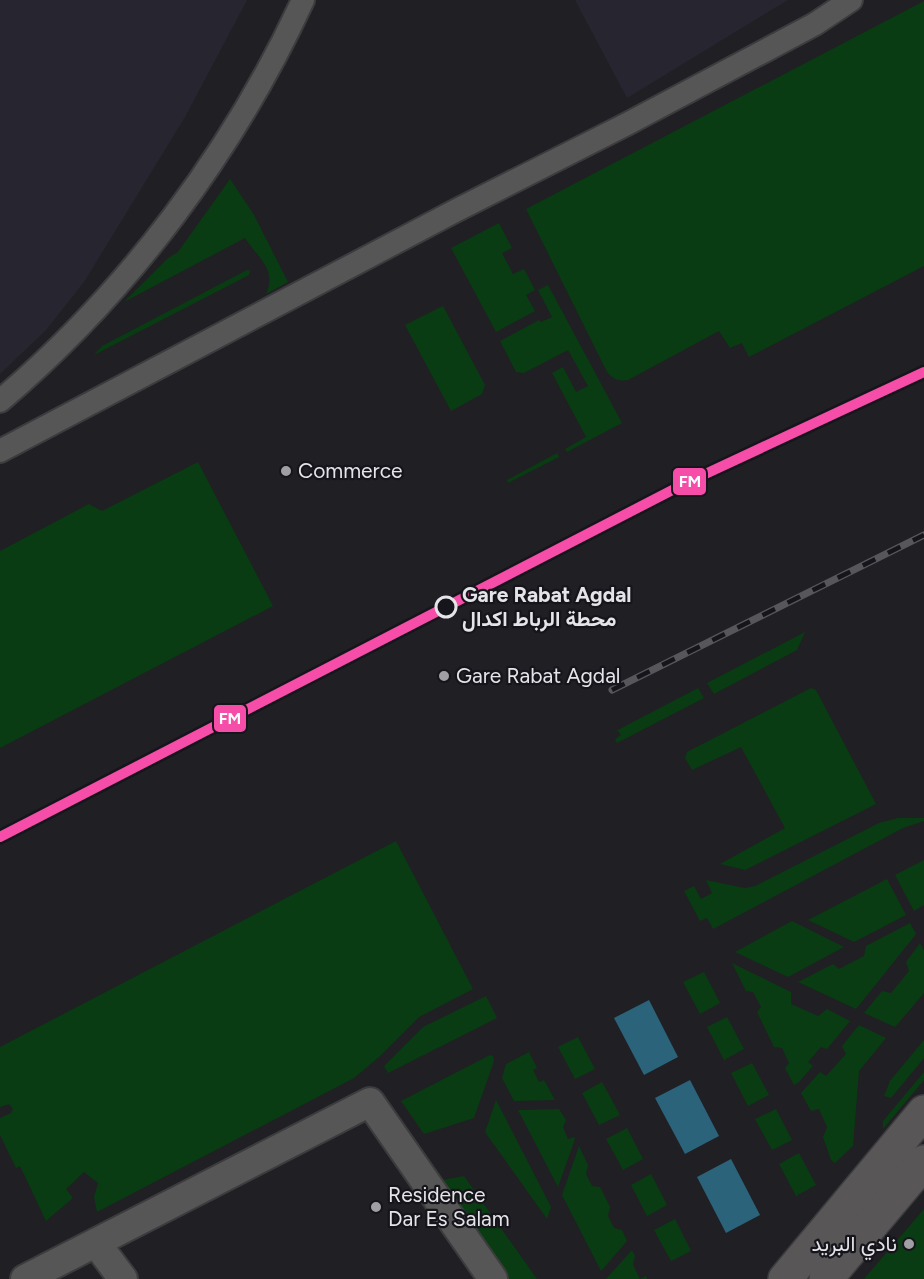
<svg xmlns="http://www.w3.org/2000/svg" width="924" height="1279" viewBox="0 0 924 1279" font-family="Figtree,Vazirmatn,sans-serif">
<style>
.built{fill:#262530}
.green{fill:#093c12}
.water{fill:#2a637a}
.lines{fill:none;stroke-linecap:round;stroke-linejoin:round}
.minor-casing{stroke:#3c3c3f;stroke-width:26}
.tertiary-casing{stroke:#3c3c3f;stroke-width:32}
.primary-casing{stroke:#3c3c3f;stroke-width:36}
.minor{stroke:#565656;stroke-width:22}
.tertiary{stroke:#565656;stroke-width:28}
.primary{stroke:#585657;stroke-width:33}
.rail-casing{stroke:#57565a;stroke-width:7}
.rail{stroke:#16151b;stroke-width:4.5;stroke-dasharray:14;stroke-linecap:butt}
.rail-1-casing{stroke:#16151b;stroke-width:15}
.rail-1{stroke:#f54da8;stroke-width:10}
.poi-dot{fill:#a0a0a4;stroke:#16151b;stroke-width:2}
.stop-dot{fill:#16151b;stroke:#e5e5e9;stroke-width:3}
.labels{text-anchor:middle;stroke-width:4.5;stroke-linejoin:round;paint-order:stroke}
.poi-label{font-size:21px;fill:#e5e5e9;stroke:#16151b;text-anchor:start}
.stop-label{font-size:21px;font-weight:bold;fill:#e5e5e9;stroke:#16151b;text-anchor:start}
.line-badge{stroke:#16151b;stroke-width:2}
.badge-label{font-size:16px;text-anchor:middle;font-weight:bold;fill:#fff}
</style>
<rect width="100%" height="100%" fill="#201f24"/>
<g class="built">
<path d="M 0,0 L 247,0 L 185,117 L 84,282 L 46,330 L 0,374 Z"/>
<path d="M 575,0 L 788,0 L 627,98 Z"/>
</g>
<g class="green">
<path d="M 924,1 L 924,266 L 749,357 L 742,343 L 730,348 L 719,331 L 628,380 C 617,382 610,378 605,368 L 526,209 Z"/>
<path d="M 230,179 L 254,215 L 288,282 L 266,294 C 278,269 256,256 245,238 L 124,302 L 168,258 L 178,252 Z"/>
<path d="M 499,223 L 512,248 L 502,253 L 513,274 L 524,269 L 535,290 L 526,295 L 535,311 L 496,332 L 451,248 Z"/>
<path d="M 247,270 L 250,271 L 249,275 L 94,355 L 102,346 Z"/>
<path d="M 548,285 L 622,423 L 567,452 L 565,449 L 586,437 L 552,373 L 563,367 L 576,392 L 588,386 L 568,350 L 524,373 L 516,372 L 500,341 L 539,320 L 541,322 L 552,317 L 538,290 Z"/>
<path d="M 443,306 L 485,385 L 482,394 L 451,411 L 405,325 Z"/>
<path d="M 557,453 L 559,457 L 508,483 L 507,480 Z"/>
<path d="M 198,462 L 273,606 L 0,748 L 0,551 L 89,504 L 102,511 Z"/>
<path d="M 805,632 L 797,650 L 714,694 L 707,683 Z"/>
<path d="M 698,688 L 704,698 L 617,743 L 615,739 L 621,735 L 618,731 L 612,733 Z"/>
<path d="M 811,688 L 816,690 L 876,804 L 745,870 L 720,864 L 785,828 L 741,747 L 692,770 L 685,758 L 687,752 Z"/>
<path d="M 898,818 L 924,818 L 924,821 L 903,828 L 713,929 L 707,918 L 700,921 L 684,891 L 694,886 L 701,899 L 712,893 L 706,880 L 745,888 L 755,886 L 879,823 Z"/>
<path d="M 396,841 L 473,989 L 419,1017 L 379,1057 L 354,1078 L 97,1212 L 94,1197 L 98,1183 L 84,1172 L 66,1189 L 73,1198 L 46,1221 L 20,1166 L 16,1168 L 0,1135 L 0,1118 L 11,1113 L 13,1109 L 9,1104 L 0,1107 L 0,1047 Z"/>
<path d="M 924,860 L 924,905 L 914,911 L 895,875 Z"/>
<path d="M 887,879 L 906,915 L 854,942 L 808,920 Z"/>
<path d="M 792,921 L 844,947 L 788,977 L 735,952 Z"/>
<path d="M 910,923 L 916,934 L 856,1009 L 798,982 L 833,964 L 839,969 L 864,956 L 866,946 Z"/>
<path d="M 920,943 L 924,950 L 924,993 L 895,1027 L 864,1013 L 882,991 L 891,993 L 909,971 L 906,962 Z"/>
<path d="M 732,963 L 791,992 L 791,1004 L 818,1016 L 827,1009 L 850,1021 L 827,1049 L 821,1047 L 808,1062 L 813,1066 L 799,1082 L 794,1085 L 785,1068 L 789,1063 L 782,1048 L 774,1047 L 757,1012 L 761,1007 L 753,992 L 746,991 Z"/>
<path d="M 704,972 L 720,1003 L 700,1014 L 683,982 Z"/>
<path d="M 486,996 L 497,1018 L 388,1073 L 384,1066 L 423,1027 Z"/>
<path d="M 727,1017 L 744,1049 L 724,1060 L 707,1027 Z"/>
<path d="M 859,1025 L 886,1038 L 859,1071 L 853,1146 L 835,1163 L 831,1160 L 823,1137 L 827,1127 L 819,1109 L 811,1111 L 801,1093 L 820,1072 L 826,1076 L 846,1054 L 842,1046 Z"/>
<path d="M 578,1037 L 595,1069 L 575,1079 L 558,1047 Z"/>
<path d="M 924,1040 L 924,1058 L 891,1098 L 884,1096 L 890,1081 Z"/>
<path d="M 529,1052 L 537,1068 L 533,1070 L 539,1082 L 544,1080 L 555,1100 L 514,1101 L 502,1078 L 506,1064 Z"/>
<path d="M 490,1055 L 493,1056 L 494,1061 L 474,1118 L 424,1134 L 401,1101 Z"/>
<path d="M 752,1063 L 769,1095 L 748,1106 L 731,1073 Z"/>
<path d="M 924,1072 L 924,1080 L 883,1129 L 883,1121 Z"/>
<path d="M 602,1082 L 620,1115 L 599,1125 L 582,1093 Z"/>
<path d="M 496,1100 L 551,1207 L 547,1219 L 485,1132 Z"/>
<path d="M 559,1109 L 566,1120 L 563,1127 L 568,1139 L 574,1137 L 575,1139 L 558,1187 L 518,1110 Z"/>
<path d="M 776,1109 L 792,1140 L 772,1150 L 755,1119 Z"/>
<path d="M 627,1128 L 643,1159 L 623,1170 L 606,1139 Z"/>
<path d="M 579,1146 L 588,1165 L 586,1174 L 592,1186 L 600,1187 L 610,1207 L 608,1216 L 614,1228 L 622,1230 L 627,1241 L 601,1271 L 562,1195 Z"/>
<path d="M 799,1153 L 816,1185 L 796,1196 L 779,1164 Z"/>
<path d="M 651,1174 L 667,1205 L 647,1216 L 631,1185 Z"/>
<path d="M 464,1176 L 537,1279 L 507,1279 L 440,1182 L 442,1180 Z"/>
<path d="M 924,1209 L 924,1279 L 864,1279 Z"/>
<path d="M 675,1219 L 691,1251 L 671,1261 L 654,1230 Z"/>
<path d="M 632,1250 L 635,1256 L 633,1265 L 640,1279 L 646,1276 L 647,1279 L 606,1279 Z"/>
</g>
<g class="water">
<path d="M 649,1000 L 678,1057 L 644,1075 L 614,1018 Z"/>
<path d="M 690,1080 L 719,1136 L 685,1154 L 655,1098 Z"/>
<path d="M 731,1159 L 760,1215 L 726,1233 L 697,1177 Z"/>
</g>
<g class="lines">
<defs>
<g id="minor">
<path d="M 0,401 C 128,292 233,152 303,0"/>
<path d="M 0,451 L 457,210 L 627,124 L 815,24 L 851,0"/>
</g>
<g id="tertiary">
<path d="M 96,1243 L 123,1279"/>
<path d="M 25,1279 L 370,1102 L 493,1279"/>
</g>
<g id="primary">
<path d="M 785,1279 L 924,1112"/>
<path d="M 826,1279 L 924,1162"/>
</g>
</defs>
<use href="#minor" class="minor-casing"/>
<use href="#tertiary" class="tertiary-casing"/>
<use href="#primary" class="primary-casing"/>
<use href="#minor" class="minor"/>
<use href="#tertiary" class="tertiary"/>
<use href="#primary" class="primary"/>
<defs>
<path id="rail" d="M 612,690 L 924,535"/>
</defs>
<use href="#rail" class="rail-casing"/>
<use href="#rail" class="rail"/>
<defs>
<path id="rail-1" d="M 0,837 L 686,483 L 924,372"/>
</defs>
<use href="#rail-1" class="rail-1-casing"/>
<use href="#rail-1" class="rail-1"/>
</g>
<g class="poi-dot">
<circle cx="286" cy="471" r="6"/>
<circle cx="444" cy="676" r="6"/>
<circle cx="376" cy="1207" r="6"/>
<circle cx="909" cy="1244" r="6"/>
</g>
<circle class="stop-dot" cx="446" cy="607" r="10"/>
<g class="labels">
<g class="poi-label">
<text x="298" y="478">Commerce</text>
<text x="456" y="683">Gare Rabat Agdal</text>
<text x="388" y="1202">Residence<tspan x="388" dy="24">Dar Es Salam</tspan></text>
<text x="897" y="1251" text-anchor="end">نادي البريد</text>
</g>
<g class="stop-label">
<text x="462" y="602">Gare Rabat Agdal<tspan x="462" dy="24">محطة الرباط اكدال</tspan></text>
</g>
</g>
<g class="line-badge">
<rect x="672" y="467" width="35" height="29" rx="6" fill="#f54da8"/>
<rect x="213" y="704" width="34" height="29" rx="6" fill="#f54da8"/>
</g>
<g class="badge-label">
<text x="690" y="487">FM</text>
<text x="230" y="724">FM</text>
</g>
</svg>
